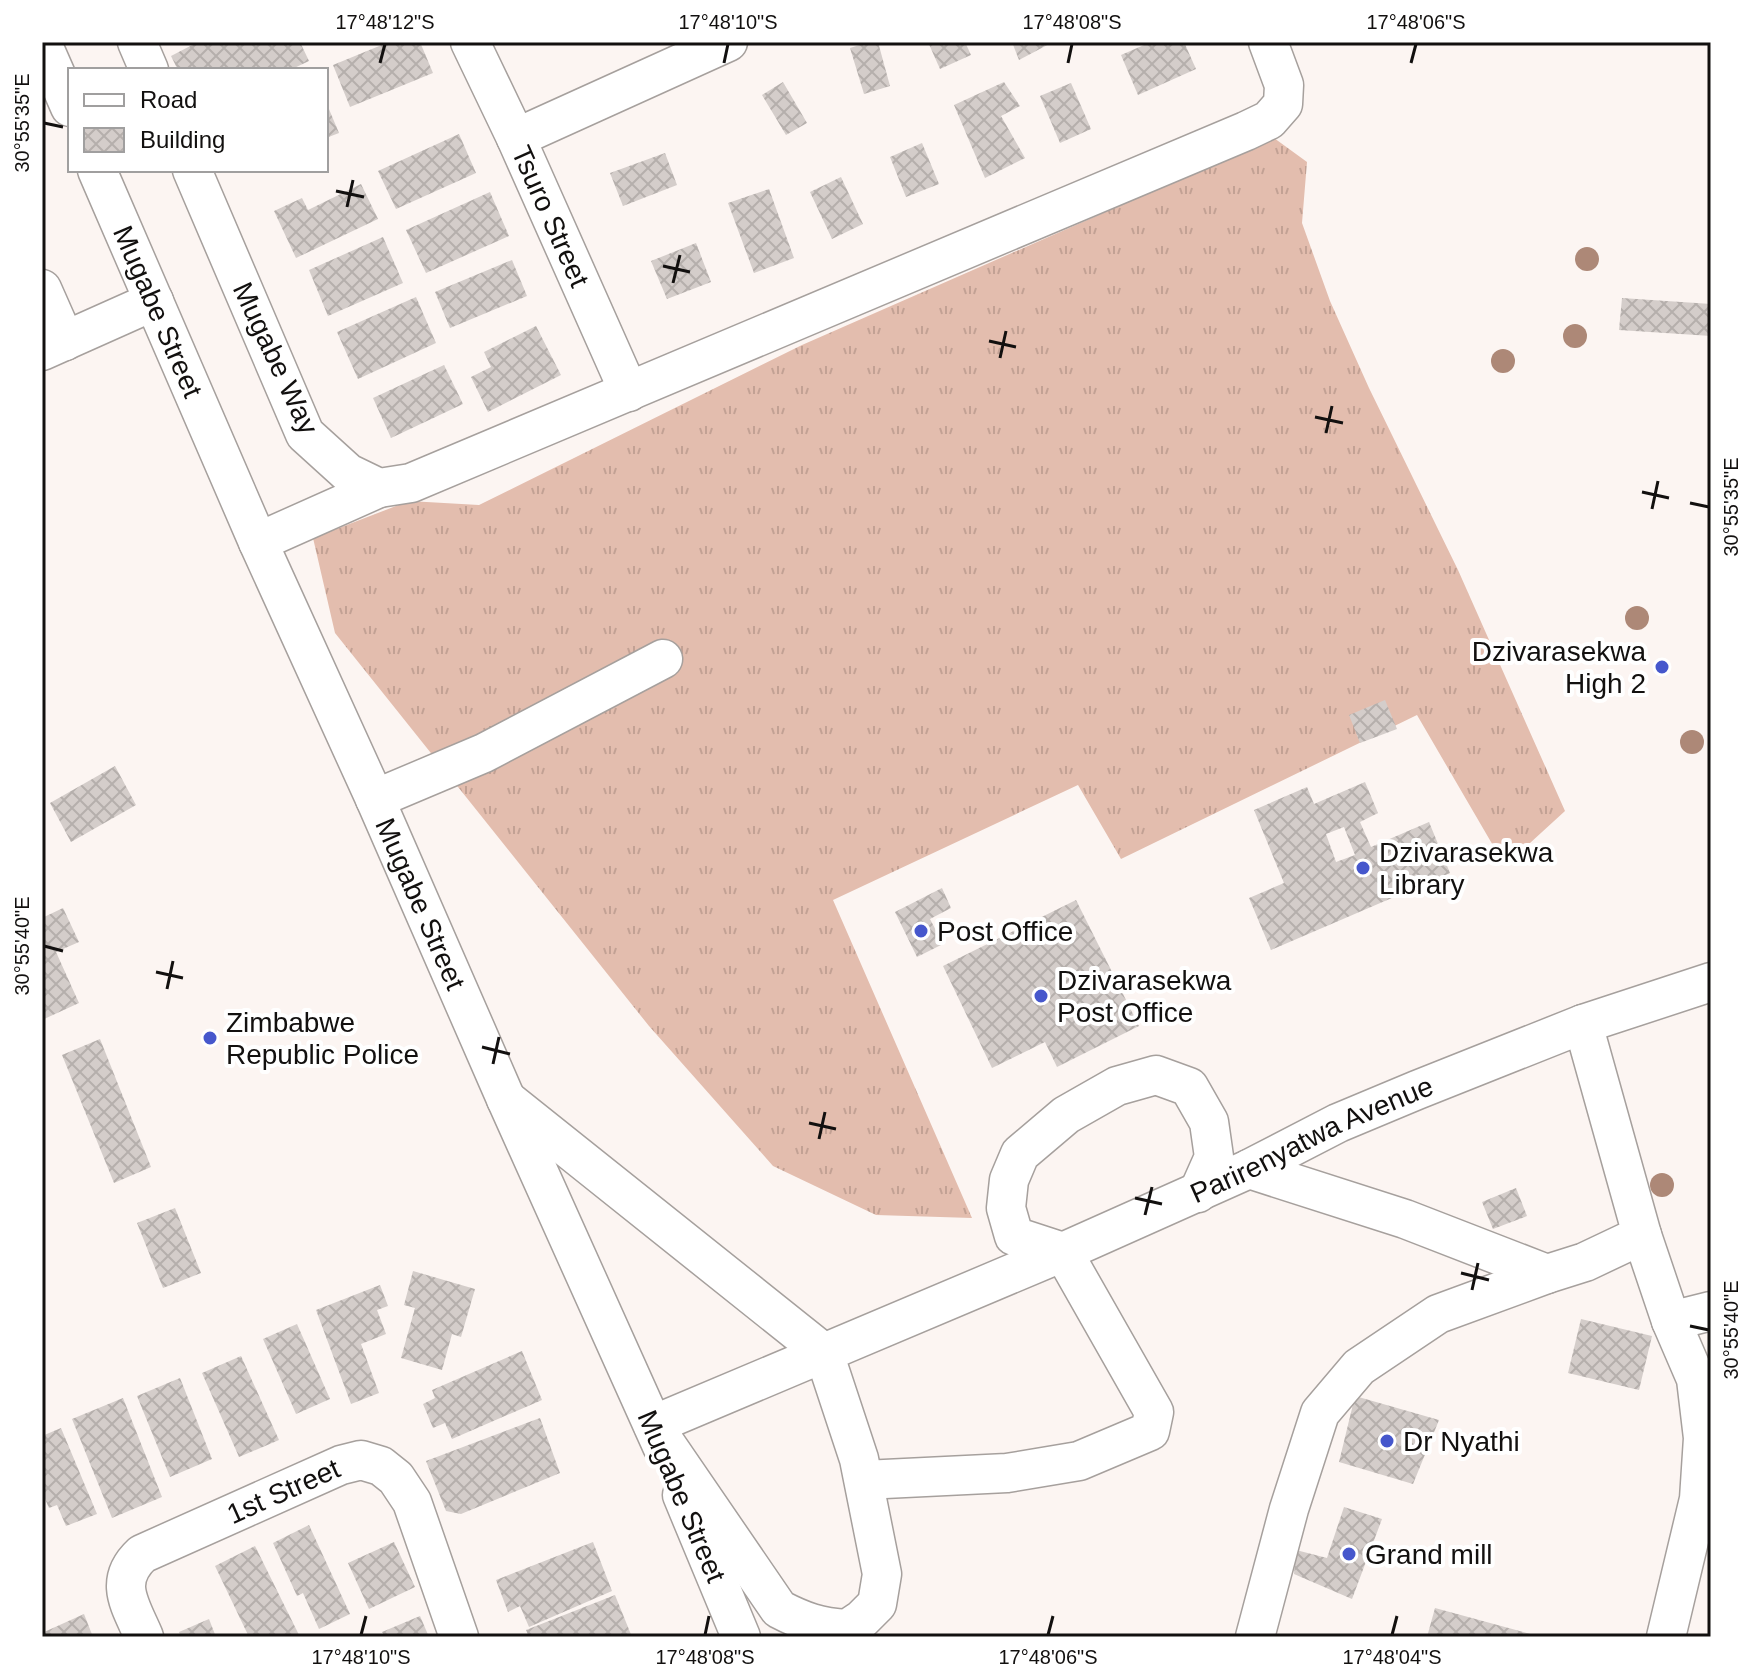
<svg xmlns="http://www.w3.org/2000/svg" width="1753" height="1679" viewBox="0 0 1753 1679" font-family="Helvetica,sans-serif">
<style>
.grass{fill:url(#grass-tufts)}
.building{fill:url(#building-cross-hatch);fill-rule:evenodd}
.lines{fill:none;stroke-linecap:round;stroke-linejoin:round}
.minor-casing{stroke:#a6a09d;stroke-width:41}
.minor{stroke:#fff;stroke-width:38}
.tree{fill:#ad8877}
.ticks{fill:none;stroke:#12100f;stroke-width:3}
.poi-dot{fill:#4657cc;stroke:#fff;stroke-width:3}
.labels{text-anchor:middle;stroke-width:8;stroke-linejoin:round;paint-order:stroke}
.street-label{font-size:28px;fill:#12100f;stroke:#fff}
.poi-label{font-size:28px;fill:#12100f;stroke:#fff;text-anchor:start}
.neatline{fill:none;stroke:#12100f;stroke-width:3}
.ticks-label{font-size:20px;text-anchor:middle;fill:#12100f}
</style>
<defs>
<pattern id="grass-tufts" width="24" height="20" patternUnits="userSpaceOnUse" patternTransform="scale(2)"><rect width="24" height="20" fill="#e3bdae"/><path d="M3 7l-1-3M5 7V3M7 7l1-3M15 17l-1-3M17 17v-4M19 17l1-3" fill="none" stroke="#c2a194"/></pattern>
<pattern id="building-cross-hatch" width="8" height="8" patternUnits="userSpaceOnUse" patternTransform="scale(2)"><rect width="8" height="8" fill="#d4cdca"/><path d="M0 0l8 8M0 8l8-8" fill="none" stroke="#b5afac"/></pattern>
</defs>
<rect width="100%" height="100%" fill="#fcf5f2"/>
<path class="grass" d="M 1274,138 L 1307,162 L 1302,223 L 1330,301 L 1369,388 L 1458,570 L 1565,811 L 1505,866 L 1417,715 L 1121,859 L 1078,785 L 833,900 L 972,1218 L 876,1215 L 773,1166 L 649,1026 L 335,633 L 313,538 L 409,501 L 479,505 L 802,345 Z"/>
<g class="building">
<path d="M 198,42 L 300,42 L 309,61 L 290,70 L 178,70 L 171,56 Z"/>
<path d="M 389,42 L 420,42 L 433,73 L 350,107 L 333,65 Z"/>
<path d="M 869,42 L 878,42 L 890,86 L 864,94 L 850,48 Z"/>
<path d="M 928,42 L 965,42 L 971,55 L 940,69 Z"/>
<path d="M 1012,42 L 1053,42 L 1019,60 Z"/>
<path d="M 1151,42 L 1184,42 L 1196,69 L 1138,95 L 1121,55 Z"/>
<path d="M 783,82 L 807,123 L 786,135 L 762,95 Z"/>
<path d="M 1004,82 L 1020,106 L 1001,116 L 1025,158 L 985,178 L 954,105 Z"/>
<path d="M 1071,83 L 1091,129 L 1060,143 L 1040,96 Z"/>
<path d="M 326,102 L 339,133 L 326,138 Z"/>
<path d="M 459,134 L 476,173 L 396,209 L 378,171 Z"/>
<path d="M 922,143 L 939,184 L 906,197 L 890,157 Z"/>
<path d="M 665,153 L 677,185 L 623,206 L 610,173 Z"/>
<path d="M 841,177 L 863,224 L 832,239 L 810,192 Z"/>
<path d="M 361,184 L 378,219 L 296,258 L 274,211 L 302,198 L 308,210 Z"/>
<path d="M 769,189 L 794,258 L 754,273 L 728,203 Z"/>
<path d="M 490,192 L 509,236 L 426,273 L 406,230 Z"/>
<path d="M 383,237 L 403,283 L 328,316 L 309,270 Z"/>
<path d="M 696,243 L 711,282 L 667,299 L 651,261 Z"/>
<path d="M 512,260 L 527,296 L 450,328 L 435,292 Z"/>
<path d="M 416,297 L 436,343 L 358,379 L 337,332 Z"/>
<path d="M 1622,298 L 1711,304 L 1711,336 L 1619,330 Z"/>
<path d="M 536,326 L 561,375 L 488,412 L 471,377 L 491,367 L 484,352 Z"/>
<path d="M 444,365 L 463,404 L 391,438 L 373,398 Z"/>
<path d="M 1385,700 L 1397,729 L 1360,743 L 1349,715 Z"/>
<path d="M 115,766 L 136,805 L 71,842 L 50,803 Z"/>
<path d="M 1365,782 L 1378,813 L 1360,822 L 1371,847 L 1429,822 L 1450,873 L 1271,950 L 1249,898 L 1284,883 L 1254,810 L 1307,787 L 1314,804 ZM 1344,827 L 1355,855 L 1336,862 L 1326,834 Z"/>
<path d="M 942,888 L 951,908 L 930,919 L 943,944 L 917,957 L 895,912 Z"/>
<path d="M 1076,900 L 1139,1026 L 1057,1067 L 1045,1042 L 992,1068 L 943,966 Z"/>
<path d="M 63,908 L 79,942 L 56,952 L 79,1003 L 42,1020 L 42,918 Z"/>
<path d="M 100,1039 L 151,1167 L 114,1183 L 62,1055 Z"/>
<path d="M 1516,1188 L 1527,1216 L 1493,1229 L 1482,1202 Z"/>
<path d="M 175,1208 L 201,1273 L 163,1288 L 137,1223 Z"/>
<path d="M 413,1271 L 475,1289 L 461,1337 L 452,1334 L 442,1370 L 401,1358 L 415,1308 L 404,1305 Z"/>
<path d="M 380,1285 L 388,1306 L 377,1310 L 386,1334 L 361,1344 L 379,1393 L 351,1404 L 316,1310 Z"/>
<path d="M 1581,1319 L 1652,1336 L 1639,1390 L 1568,1373 Z"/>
<path d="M 297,1324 L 330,1399 L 296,1414 L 263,1339 Z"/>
<path d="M 522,1351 L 542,1400 L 452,1439 L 445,1423 L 433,1428 L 423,1404 L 435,1398 L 432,1390 Z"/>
<path d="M 241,1356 L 279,1440 L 239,1457 L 202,1373 Z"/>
<path d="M 180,1378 L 212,1459 L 170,1477 L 137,1396 Z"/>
<path d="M 1355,1396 L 1439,1420 L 1413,1484 L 1339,1462 Z"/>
<path d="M 123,1398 L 162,1497 L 112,1518 L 72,1419 Z"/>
<path d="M 540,1418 L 560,1473 L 461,1514 L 446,1511 L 426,1461 Z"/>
<path d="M 61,1428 L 97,1514 L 66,1526 L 57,1505 L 49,1508 L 42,1492 L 42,1436 Z"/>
<path d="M 1344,1507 L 1382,1519 L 1352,1599 L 1294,1574 L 1296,1550 L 1327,1558 Z"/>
<path d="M 309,1525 L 350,1614 L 319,1629 L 303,1593 L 297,1596 L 273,1543 Z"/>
<path d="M 394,1542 L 415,1587 L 369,1609 L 348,1563 Z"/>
<path d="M 593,1542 L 612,1591 L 529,1627 L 520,1606 L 508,1612 L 496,1580 Z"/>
<path d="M 255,1546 L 300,1637 L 249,1637 L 215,1566 Z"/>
<path d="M 615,1595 L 632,1637 L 529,1637 L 526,1630 Z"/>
<path d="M 1435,1608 L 1538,1636 L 1538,1637 L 1427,1637 Z"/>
<path d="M 84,1614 L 93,1637 L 42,1637 L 42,1633 Z"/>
<path d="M 420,1616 L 429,1637 L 385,1637 L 382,1632 Z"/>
<path d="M 209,1619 L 216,1637 L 181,1637 L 179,1632 Z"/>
</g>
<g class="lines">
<defs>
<g id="minor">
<path d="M 137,42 L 149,70"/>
<path id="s1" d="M 470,42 L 516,138 L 629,392"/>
<path d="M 42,43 L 70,107"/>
<path d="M 516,138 L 728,42"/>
<path id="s2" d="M 97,170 L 258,542 L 375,799 L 506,1099 L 662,1446"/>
<path d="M 192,170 L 305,434 L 348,473 L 379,488 L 411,483 L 1246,131 L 1269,120 L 1283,104 L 1284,85 L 1268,42"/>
<path d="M 42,289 L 65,341"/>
<path d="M 42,351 L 154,301"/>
<path d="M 258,542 L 379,488"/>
<path d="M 375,799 L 484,753 L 663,659"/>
<path id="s3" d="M 506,1099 L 824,1353 L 859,1459 L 882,1574 L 877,1604 L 862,1619 L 847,1629 C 819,1627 804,1622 779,1609 L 653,1425 L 1063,1252 L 1249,1169 L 1338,1123 L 1417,1090 L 1583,1024 L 1711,982"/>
<path d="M 1249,1169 L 1405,1219 L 1547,1274 L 1585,1262 L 1642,1235 L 1583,1024"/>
<path d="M 1642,1235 L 1671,1321 L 1696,1379 L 1703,1438 L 1699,1499 L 1666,1637"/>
<path d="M 1671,1321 L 1711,1311"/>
<path d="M 864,1480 L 1007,1473 L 1079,1461 L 1150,1431 L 1154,1412 L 1063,1252 L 1014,1236 L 1006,1208 L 1009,1180 L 1020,1154 L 1066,1115 L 1117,1086 L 1156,1075 L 1189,1087 L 1209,1122 L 1214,1157 L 1198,1193"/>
<path d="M 682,1495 L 741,1637"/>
<path id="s4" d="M 144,1637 C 131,1606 112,1582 142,1554 L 341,1465 L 361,1460 L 381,1466 L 396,1478 L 412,1502 L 459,1637"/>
<path d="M 1255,1637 L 1289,1509 L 1320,1413 L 1359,1367 L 1438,1314 L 1547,1274"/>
</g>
</defs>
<use href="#minor" class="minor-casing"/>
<use href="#minor" class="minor"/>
</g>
<g class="tree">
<circle cx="1587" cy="259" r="12"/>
<circle cx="1575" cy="336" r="12"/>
<circle cx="1503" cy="361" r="12"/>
<circle cx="1637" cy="618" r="12"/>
<circle cx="1692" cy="742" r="12"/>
<circle cx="1662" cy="1185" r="12"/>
</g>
<path class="ticks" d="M 380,63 L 385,44M 724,63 L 728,44M 1068,63 L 1072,44M 1411,63 L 1416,44M 44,123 L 63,127M 336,191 L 364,197M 347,207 L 353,180M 663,266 L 690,272M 673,283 L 680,255M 989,341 L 1016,347M 1000,358 L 1006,331M 1315,417 L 1343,423M 1326,433 L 1332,406M 1642,492 L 1669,498M 1690,503 L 1709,507M 1652,509 L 1658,481M 44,946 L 63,951M 156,972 L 183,978M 167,989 L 173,961M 482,1047 L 510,1054M 493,1064 L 499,1037M 809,1123 L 836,1129M 819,1139 L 825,1112M 1135,1198 L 1162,1204M 1145,1215 L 1152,1187M 1461,1273 L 1489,1280M 1472,1290 L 1478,1263M 1690,1326 L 1709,1330M 361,1635 L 366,1616M 705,1635 L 709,1616M 1048,1635 L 1053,1616M 1392,1635 L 1397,1616"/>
<g class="poi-dot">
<circle cx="1662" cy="667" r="8"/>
<circle cx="1363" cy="868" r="8"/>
<circle cx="921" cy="931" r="8"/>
<circle cx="1041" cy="996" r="8"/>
<circle cx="210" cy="1038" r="8"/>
<circle cx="1387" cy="1441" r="8"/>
<circle cx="1349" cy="1554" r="8"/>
</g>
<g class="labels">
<g class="street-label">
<text dy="10" stroke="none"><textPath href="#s1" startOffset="192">Tsuro Street</textPath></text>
<text dy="10" stroke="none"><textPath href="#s2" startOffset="154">Mugabe Street</textPath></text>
<text transform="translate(276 358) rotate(65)" y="10">Mugabe Way</text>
<text dy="10" stroke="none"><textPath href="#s2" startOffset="802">Mugabe Street</textPath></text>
<text dy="10" stroke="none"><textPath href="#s3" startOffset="1718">Parirenyatwa Avenue</textPath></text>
<text dy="10" stroke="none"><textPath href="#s4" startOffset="246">1st Street</textPath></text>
<text transform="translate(682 1496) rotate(67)" y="10">Mugabe Street</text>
</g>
<g class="poi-label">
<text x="1646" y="661" text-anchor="end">Dzivarasekwa<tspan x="1646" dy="32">High 2</tspan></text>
<text x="1379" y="862">Dzivarasekwa<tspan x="1379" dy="32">Library</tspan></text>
<text x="937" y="941">Post Office</text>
<text x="1057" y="990">Dzivarasekwa<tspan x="1057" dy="32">Post Office</tspan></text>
<text x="226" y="1032">Zimbabwe<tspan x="226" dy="32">Republic Police</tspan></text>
<text x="1403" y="1451">Dr Nyathi</text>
<text x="1365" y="1564">Grand mill</text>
</g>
</g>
<rect width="1753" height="1679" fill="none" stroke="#ffffff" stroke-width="88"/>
<rect x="68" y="68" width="260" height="104" fill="#ffffff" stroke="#a09f9f" stroke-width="2"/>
<rect x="84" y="94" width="40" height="12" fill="#ffffff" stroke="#a09f9f" stroke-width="2"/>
<text x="140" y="108" font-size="24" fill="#12100f">Road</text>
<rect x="84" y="128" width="40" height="24" fill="url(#building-cross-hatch)" stroke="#a09f9f" stroke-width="2"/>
<text x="140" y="148" font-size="24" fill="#12100f">Building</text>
<rect x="44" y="44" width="1665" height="1591" class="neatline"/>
<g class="ticks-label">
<text x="385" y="29">17°48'12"S</text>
<text x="728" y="29">17°48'10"S</text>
<text x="1072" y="29">17°48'08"S</text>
<text x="1416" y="29">17°48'06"S</text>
<text transform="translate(22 123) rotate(-90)" y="7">30°55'35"E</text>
<text transform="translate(1731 507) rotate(-90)" y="7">30°55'35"E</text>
<text transform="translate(22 946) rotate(-90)" y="7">30°55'40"E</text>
<text transform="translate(1731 1330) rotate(-90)" y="7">30°55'40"E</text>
<text x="361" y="1664">17°48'10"S</text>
<text x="705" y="1664">17°48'08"S</text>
<text x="1048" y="1664">17°48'06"S</text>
<text x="1392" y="1664">17°48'04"S</text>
</g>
</svg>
